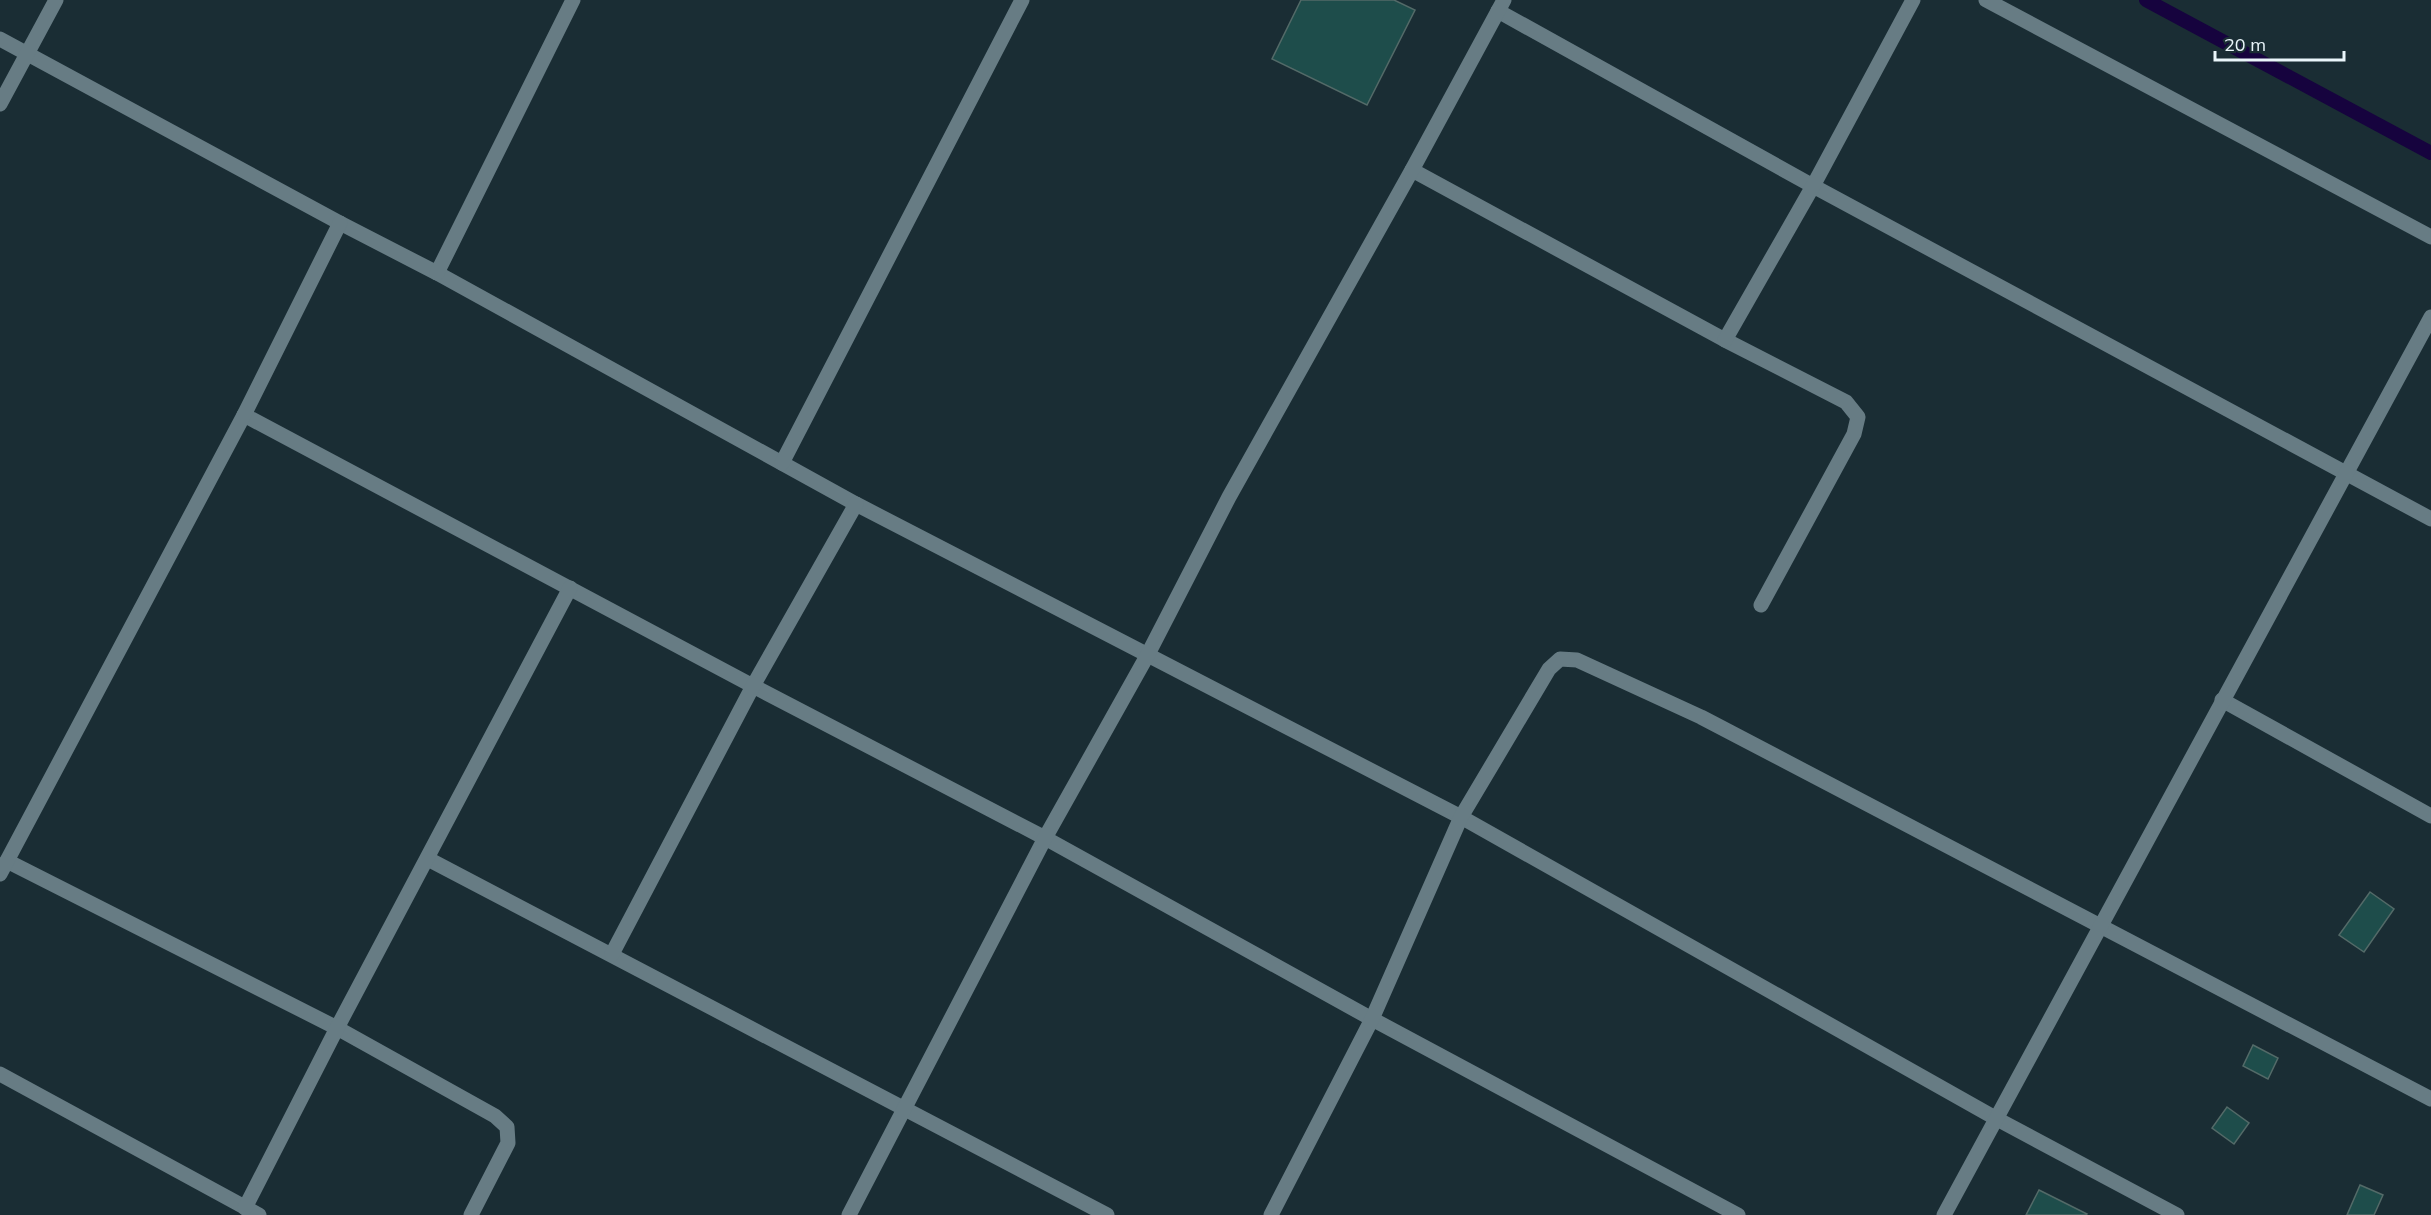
<svg xmlns="http://www.w3.org/2000/svg" width="2431" height="1215" viewBox="0 0 2431 1215" font-family="Mulish,sans-serif">
<style>
.lines{fill:none;stroke-linecap:round;stroke-linejoin:round}
.stream{stroke:#16033e;stroke-width:14}
.building{fill:#1e4d4b;stroke:#536a68;stroke-width:1.5}
.minor{stroke:#677c84;stroke-width:15}
.tertiary{stroke:#677c84;stroke-width:15}
</style>
<rect width="100%" height="100%" fill="#1a2d34"/>
<g class="lines">
<path class="stream" d="M 2146,0 L 2431,153"/>
</g>
<g class="building">
<path d="M 1301,0 L 1394,0 L 1415,10 L 1367,105 L 1272,59 Z"/>
<path d="M 2370,892 L 2394,909 L 2364,952 L 2339,935 Z"/>
<path d="M 2253,1045 L 2278,1058 L 2268,1079 L 2243,1066 Z"/>
<path d="M 2227,1107 L 2249,1123 L 2234,1144 L 2212,1128 Z"/>
<path d="M 2360,1185 L 2383,1195 L 2374,1215 L 2347,1215 Z"/>
<path d="M 2039,1190 L 2087,1214 L 2086,1215 L 2026,1215 Z"/>
</g>
<g class="lines">
<g class="minor">
<path d="M 1986,0 L 2431,237"/>
<path d="M 1498,11 L 1813,186 L 2431,519"/>
<path d="M 0,39 L 340,223 L 437,273 L 856,504 L 1461,817 L 1997,1119 L 2177,1215"/>
<path d="M 1412,170 L 1725,340 L 1846,402 L 1858,417 L 1854,434 L 1761,605"/>
<path d="M 437,273 L 573,0"/>
<path d="M 1725,340 L 1813,186 L 1913,0"/>
<path d="M 244,415 L 753,686 L 1045,838 L 1372,1019 L 1738,1215"/>
<path d="M 782,463 L 1022,0"/>
<path d="M 2222,700 L 2431,816"/>
<path d="M 428,859 L 1107,1215"/>
<path d="M 7,861 L 337,1028 L 495,1116 L 507,1127 L 508,1143 L 471,1215"/>
<path d="M 0,874 L 244,415 L 340,223"/>
<path d="M 612,954 L 753,686 L 856,504"/>
<path d="M 0,1074 L 259,1215"/>
<path d="M 245,1208 L 337,1028 L 570,588"/>
<path d="M 849,1215 L 1045,838 L 1147,656 L 1229,497 L 1412,170 L 1504,0"/>
<path d="M 1271,1215 L 1372,1019 L 1461,817 L 1549,669 L 1560,659 L 1577,660 L 1701,717 L 2431,1099"/>
<path d="M 1944,1215 L 2431,317"/>
</g>
<path class="tertiary" d="M 0,104 L 56,0"/>
</g>
<path d="M2215 51v9h129v-9" fill="none" stroke="#e9f5fa" stroke-width="3"/>
<text x="2224" y="51" font-size="18" fill="#e9f5fa" stroke="#1a2d34" stroke-width="4.5" paint-order="stroke">20 m</text>
</svg>
